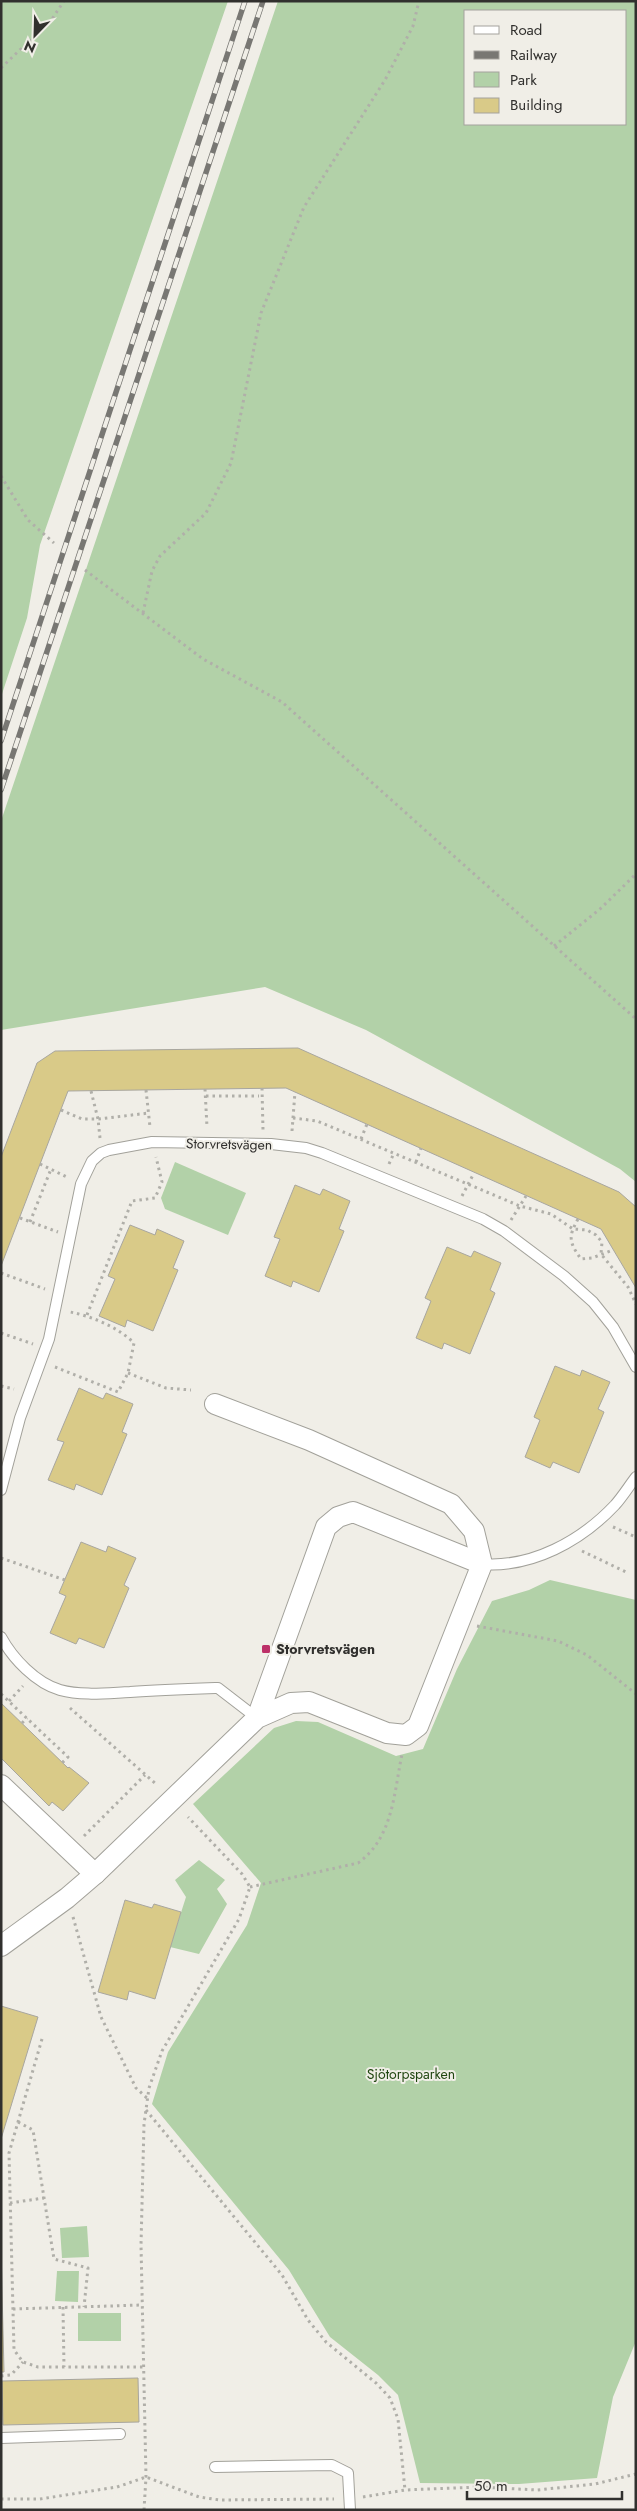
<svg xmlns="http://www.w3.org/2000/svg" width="637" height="2511" viewBox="0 0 637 2511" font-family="Jost,sans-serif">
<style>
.green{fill:#b2d1a8;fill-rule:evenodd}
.building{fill:#d9ca88;stroke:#a8a69f}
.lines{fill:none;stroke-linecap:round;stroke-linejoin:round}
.service-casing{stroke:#a2a19a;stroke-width:12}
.minor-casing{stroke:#a2a19a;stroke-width:22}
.path{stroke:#b0afa9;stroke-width:3;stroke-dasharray:2.5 4;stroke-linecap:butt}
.service{stroke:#fff;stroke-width:10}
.minor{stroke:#fff;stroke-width:20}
.rail-casing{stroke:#787773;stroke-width:5.5}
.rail{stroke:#f0eee7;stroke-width:4;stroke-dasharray:11;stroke-linecap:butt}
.poi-dot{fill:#bc3068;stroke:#f0eee7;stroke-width:2}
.labels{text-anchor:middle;stroke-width:4;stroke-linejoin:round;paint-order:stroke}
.street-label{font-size:14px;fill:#31302e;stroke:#f0eee7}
.poi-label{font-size:14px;font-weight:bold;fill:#31302e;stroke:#f0eee7;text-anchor:start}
.park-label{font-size:14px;fill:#204610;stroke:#f0eee7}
</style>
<rect width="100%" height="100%" fill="#f0eee7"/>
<g class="green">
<path d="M 1,1 L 228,1 L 40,545 L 27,618 L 1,697 Z"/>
<path d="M 278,1 L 636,1 L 636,1182 L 620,1169 L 366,1030 L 265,987 L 1,1030 L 1,821 ZM 466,11 L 626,11 L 626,124 L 466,124 Z"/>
<path d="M 175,1162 L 246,1193 L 228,1235 L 165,1209 L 161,1198 Z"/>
<path d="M 550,1580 L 636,1600 L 636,2341 L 613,2397 L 597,2478 L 519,2484 L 420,2483 L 398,2395 L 378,2375 L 330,2337 L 289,2270 L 152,2104 L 168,2052 L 247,1925 L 261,1883 L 193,1804 L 274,1728 L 296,1721 L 318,1722 L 396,1756 L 423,1749 L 457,1669 L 492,1601 L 529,1590 Z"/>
<path d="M 199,1860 L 225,1880 L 217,1889 L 227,1904 L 199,1954 L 170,1947 L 186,1897 L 175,1880 Z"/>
<path d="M 87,2226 L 89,2257 L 62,2258 L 60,2228 Z"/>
<path d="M 57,2271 L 79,2271 L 78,2302 L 55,2301 Z"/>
<rect x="78" y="2313" width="43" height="28"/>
</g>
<g class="building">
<path d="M 298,1048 L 619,1192 L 636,1207 L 636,1288 L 601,1229 L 286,1088 L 68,1091 L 1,1266 L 1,1157 L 37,1063 L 55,1051 Z"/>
<path d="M 295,1185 L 320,1195 L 323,1189 L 350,1201 L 339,1229 L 344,1231 L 319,1292 L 293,1281 L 291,1287 L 265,1276 L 280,1239 L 274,1237 Z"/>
<path d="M 130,1225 L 155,1235 L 157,1229 L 184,1241 L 173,1268 L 178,1270 L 153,1331 L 127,1320 L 125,1327 L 99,1316 L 115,1279 L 108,1276 Z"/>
<path d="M 447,1247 L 471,1257 L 474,1251 L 501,1263 L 490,1290 L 495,1293 L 470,1354 L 444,1343 L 442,1349 L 416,1338 L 431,1301 L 425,1298 Z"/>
<path d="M 555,1366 L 580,1376 L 582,1370 L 610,1382 L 598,1409 L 604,1412 L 579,1473 L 553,1462 L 550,1468 L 525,1457 L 540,1420 L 534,1417 Z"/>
<path d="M 79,1388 L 103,1399 L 106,1393 L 133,1404 L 122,1432 L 127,1434 L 102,1495 L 76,1484 L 74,1490 L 48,1480 L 64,1442 L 57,1440 Z"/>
<path d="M 81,1542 L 106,1552 L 108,1546 L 136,1558 L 124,1585 L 129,1588 L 104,1648 L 79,1638 L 76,1644 L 50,1633 L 66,1596 L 59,1593 Z"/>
<path d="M 1,1703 L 68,1768 L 69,1767 L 89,1783 L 63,1811 L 52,1802 L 49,1806 L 1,1758 Z"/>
<path d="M 125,1900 L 152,1908 L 154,1904 L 181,1912 L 155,1999 L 129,1991 L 127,2000 L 98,1992 Z"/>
<path d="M 1,2006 L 38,2017 L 1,2139 Z"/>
<path d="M 1,2247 L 4,2372 L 1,2372 Z"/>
<path d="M 138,2378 L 139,2422 L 3,2425 L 2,2381 Z"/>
</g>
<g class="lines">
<defs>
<g id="service">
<path d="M 1,1490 L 20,1418 L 49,1339 L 81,1184 L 92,1161 L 101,1153 L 109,1150 L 152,1142 L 271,1144 L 306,1148 L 322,1153 L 483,1219 L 504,1231 L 564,1276 L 593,1302 L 613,1327 L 636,1367"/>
<path d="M 482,1564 C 532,1568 581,1541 615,1505 C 623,1496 629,1486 636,1477"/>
<path d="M 1,1637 C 13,1659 36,1683 60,1690 C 82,1696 107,1693 130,1692 C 159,1690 189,1689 218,1688 L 257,1718"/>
<path d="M 1,2438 L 120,2434"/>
<path d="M 215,2467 L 332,2465 L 348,2473 L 350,2510"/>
</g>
<g id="minor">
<path d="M 215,1404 L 309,1440 L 451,1504 L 474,1531 L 482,1564"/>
<path d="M 1,1785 L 95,1874"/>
<path d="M 1,1946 L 67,1898 L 95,1874 L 257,1718 L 291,1703 L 309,1702 L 387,1733 L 406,1735 L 418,1726 L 482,1564 L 353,1512 L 338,1517 L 326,1527 L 257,1718"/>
</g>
</defs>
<use href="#service" class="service-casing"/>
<use href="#minor" class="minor-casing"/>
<g class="path">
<path d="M 1,68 L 52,19 L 64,1"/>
<path d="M 1,476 L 28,520 L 54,543"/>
<path d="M 85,570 L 203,659 L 282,702 L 636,1019"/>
<path d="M 143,613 L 152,571 L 160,556 L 206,513 L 231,463 L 261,313 L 304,207 L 385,80 L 413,26 L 419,1"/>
<path d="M 554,946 L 600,909 L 636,874"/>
<path d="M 262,1088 L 263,1130"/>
<path d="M 205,1089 L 207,1127"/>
<path d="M 146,1090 L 150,1127"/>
<path d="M 206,1096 L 259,1096"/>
<path d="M 61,1110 L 82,1119 L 98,1119 L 91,1091"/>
<path d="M 293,1118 L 317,1121 L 520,1206 L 551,1214 L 573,1229 L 587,1230 L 596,1235 L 602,1242 L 601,1254 L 628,1287 L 636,1304"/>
<path d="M 292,1131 L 295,1092"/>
<path d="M 100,1138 L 98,1119 L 149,1113"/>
<path d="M 361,1139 L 367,1124"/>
<path d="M 416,1162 L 421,1148"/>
<path d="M 40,1164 L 69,1178"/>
<path d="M 389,1164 L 394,1153"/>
<path d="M 462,1196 L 474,1173"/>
<path d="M 20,1218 L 58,1232"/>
<path d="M 578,1219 C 568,1237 569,1242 581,1259 L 592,1258 L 613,1250"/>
<path d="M 511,1220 L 526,1196"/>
<path d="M 30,1222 L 51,1169"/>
<path d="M 1,1273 L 45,1289"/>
<path d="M 87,1315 L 132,1201 L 155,1198 L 162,1182 L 156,1157"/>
<path d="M 1,1333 L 33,1344"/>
<path d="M 55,1367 L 118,1392 L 128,1373 L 134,1343 C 118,1327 91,1316 70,1312"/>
<path d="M 128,1373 L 166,1388 L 191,1390"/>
<path d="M 1,1386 L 14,1389"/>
<path d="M 613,1527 L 636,1537"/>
<path d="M 582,1551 L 626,1572"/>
<path d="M 1,1558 L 65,1580"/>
<path d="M 477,1626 L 558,1641 L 587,1655 L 636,1694"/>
<path d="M 1,1694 L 68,1757 L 62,1763"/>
<path d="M 9,1701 L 23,1686"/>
<path d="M 70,1708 L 156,1784"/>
<path d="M 22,1723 L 27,1718"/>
<path d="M 84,1836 L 145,1775"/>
<path d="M 250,1887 L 358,1863 C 393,1838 394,1793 402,1754"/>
<path d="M 73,1917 L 101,2017 L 136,2088 L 148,2099"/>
<path d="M 42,2039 L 9,2153 L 14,2350 L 23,2362 L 38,2367 L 144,2367"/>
<path d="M 146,2110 L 282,2275 L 308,2320 L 326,2342 L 376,2383 L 390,2398 L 398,2419 L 405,2490"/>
<path d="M 18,2122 L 33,2130 L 54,2259 L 88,2268 L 84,2307"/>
<path d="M 10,2203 L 44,2198"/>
<path d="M 63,2307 L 64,2367"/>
<path d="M 13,2309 L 142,2305"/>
<path d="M 1,2376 L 11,2375 L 23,2362"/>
<path d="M 363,2497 L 405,2490 L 479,2487 L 537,2490 L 595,2484 L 636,2474"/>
<path d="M 1,2499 L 40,2499 L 117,2487 L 146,2477 L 199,2497 L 220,2500 L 334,2499"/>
<path d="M 144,2510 L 146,2477 L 141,2245 L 144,2124 L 149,2088 L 162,2051 L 239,1919 L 250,1887 L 242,1874 L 188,1817"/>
</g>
<use href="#service" class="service"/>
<use href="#minor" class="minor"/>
<defs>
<g id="rail">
<path d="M 1,741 L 245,1"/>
<path d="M 1,790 L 263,1"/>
</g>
</defs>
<use href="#rail" class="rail-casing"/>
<use href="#rail" class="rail"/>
</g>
<rect class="poi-dot" x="261" y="1644" width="10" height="10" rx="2.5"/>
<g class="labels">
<g class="street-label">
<text transform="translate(229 1144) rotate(1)" y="5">Storvretsvägen</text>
</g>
<g class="poi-label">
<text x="276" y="1654">Storvretsvägen</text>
</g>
<g class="park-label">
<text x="411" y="2079">Sjötorpsparken</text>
</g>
</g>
<rect width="637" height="2511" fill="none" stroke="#31302e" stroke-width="5"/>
<rect x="464" y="10" width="162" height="115" fill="#f0eee7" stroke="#a4a29d"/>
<rect x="474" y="26" width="25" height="8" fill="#ffffff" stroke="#a4a29d"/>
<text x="510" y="35" font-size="15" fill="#31302e">Road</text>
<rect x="474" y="51" width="25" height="8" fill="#787773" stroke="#a4a29d"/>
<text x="510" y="60" font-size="15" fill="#31302e">Railway</text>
<rect x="474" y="72" width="25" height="15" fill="#b2d1a8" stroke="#a4a29d"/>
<text x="510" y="85" font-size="15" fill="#31302e">Park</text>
<rect x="474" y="98" width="25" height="15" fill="#d9ca88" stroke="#a4a29d"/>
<text x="510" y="110" font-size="15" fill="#31302e">Building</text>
<g transform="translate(35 35) rotate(203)" stroke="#f0eee7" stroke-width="4" paint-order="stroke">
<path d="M0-4L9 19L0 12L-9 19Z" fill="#31302e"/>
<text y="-8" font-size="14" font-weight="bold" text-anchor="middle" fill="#31302e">N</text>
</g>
<path d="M467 2491v8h155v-8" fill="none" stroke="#31302e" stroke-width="2.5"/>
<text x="474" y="2491" font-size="15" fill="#31302e" stroke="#f0eee7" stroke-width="4" paint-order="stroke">50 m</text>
</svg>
